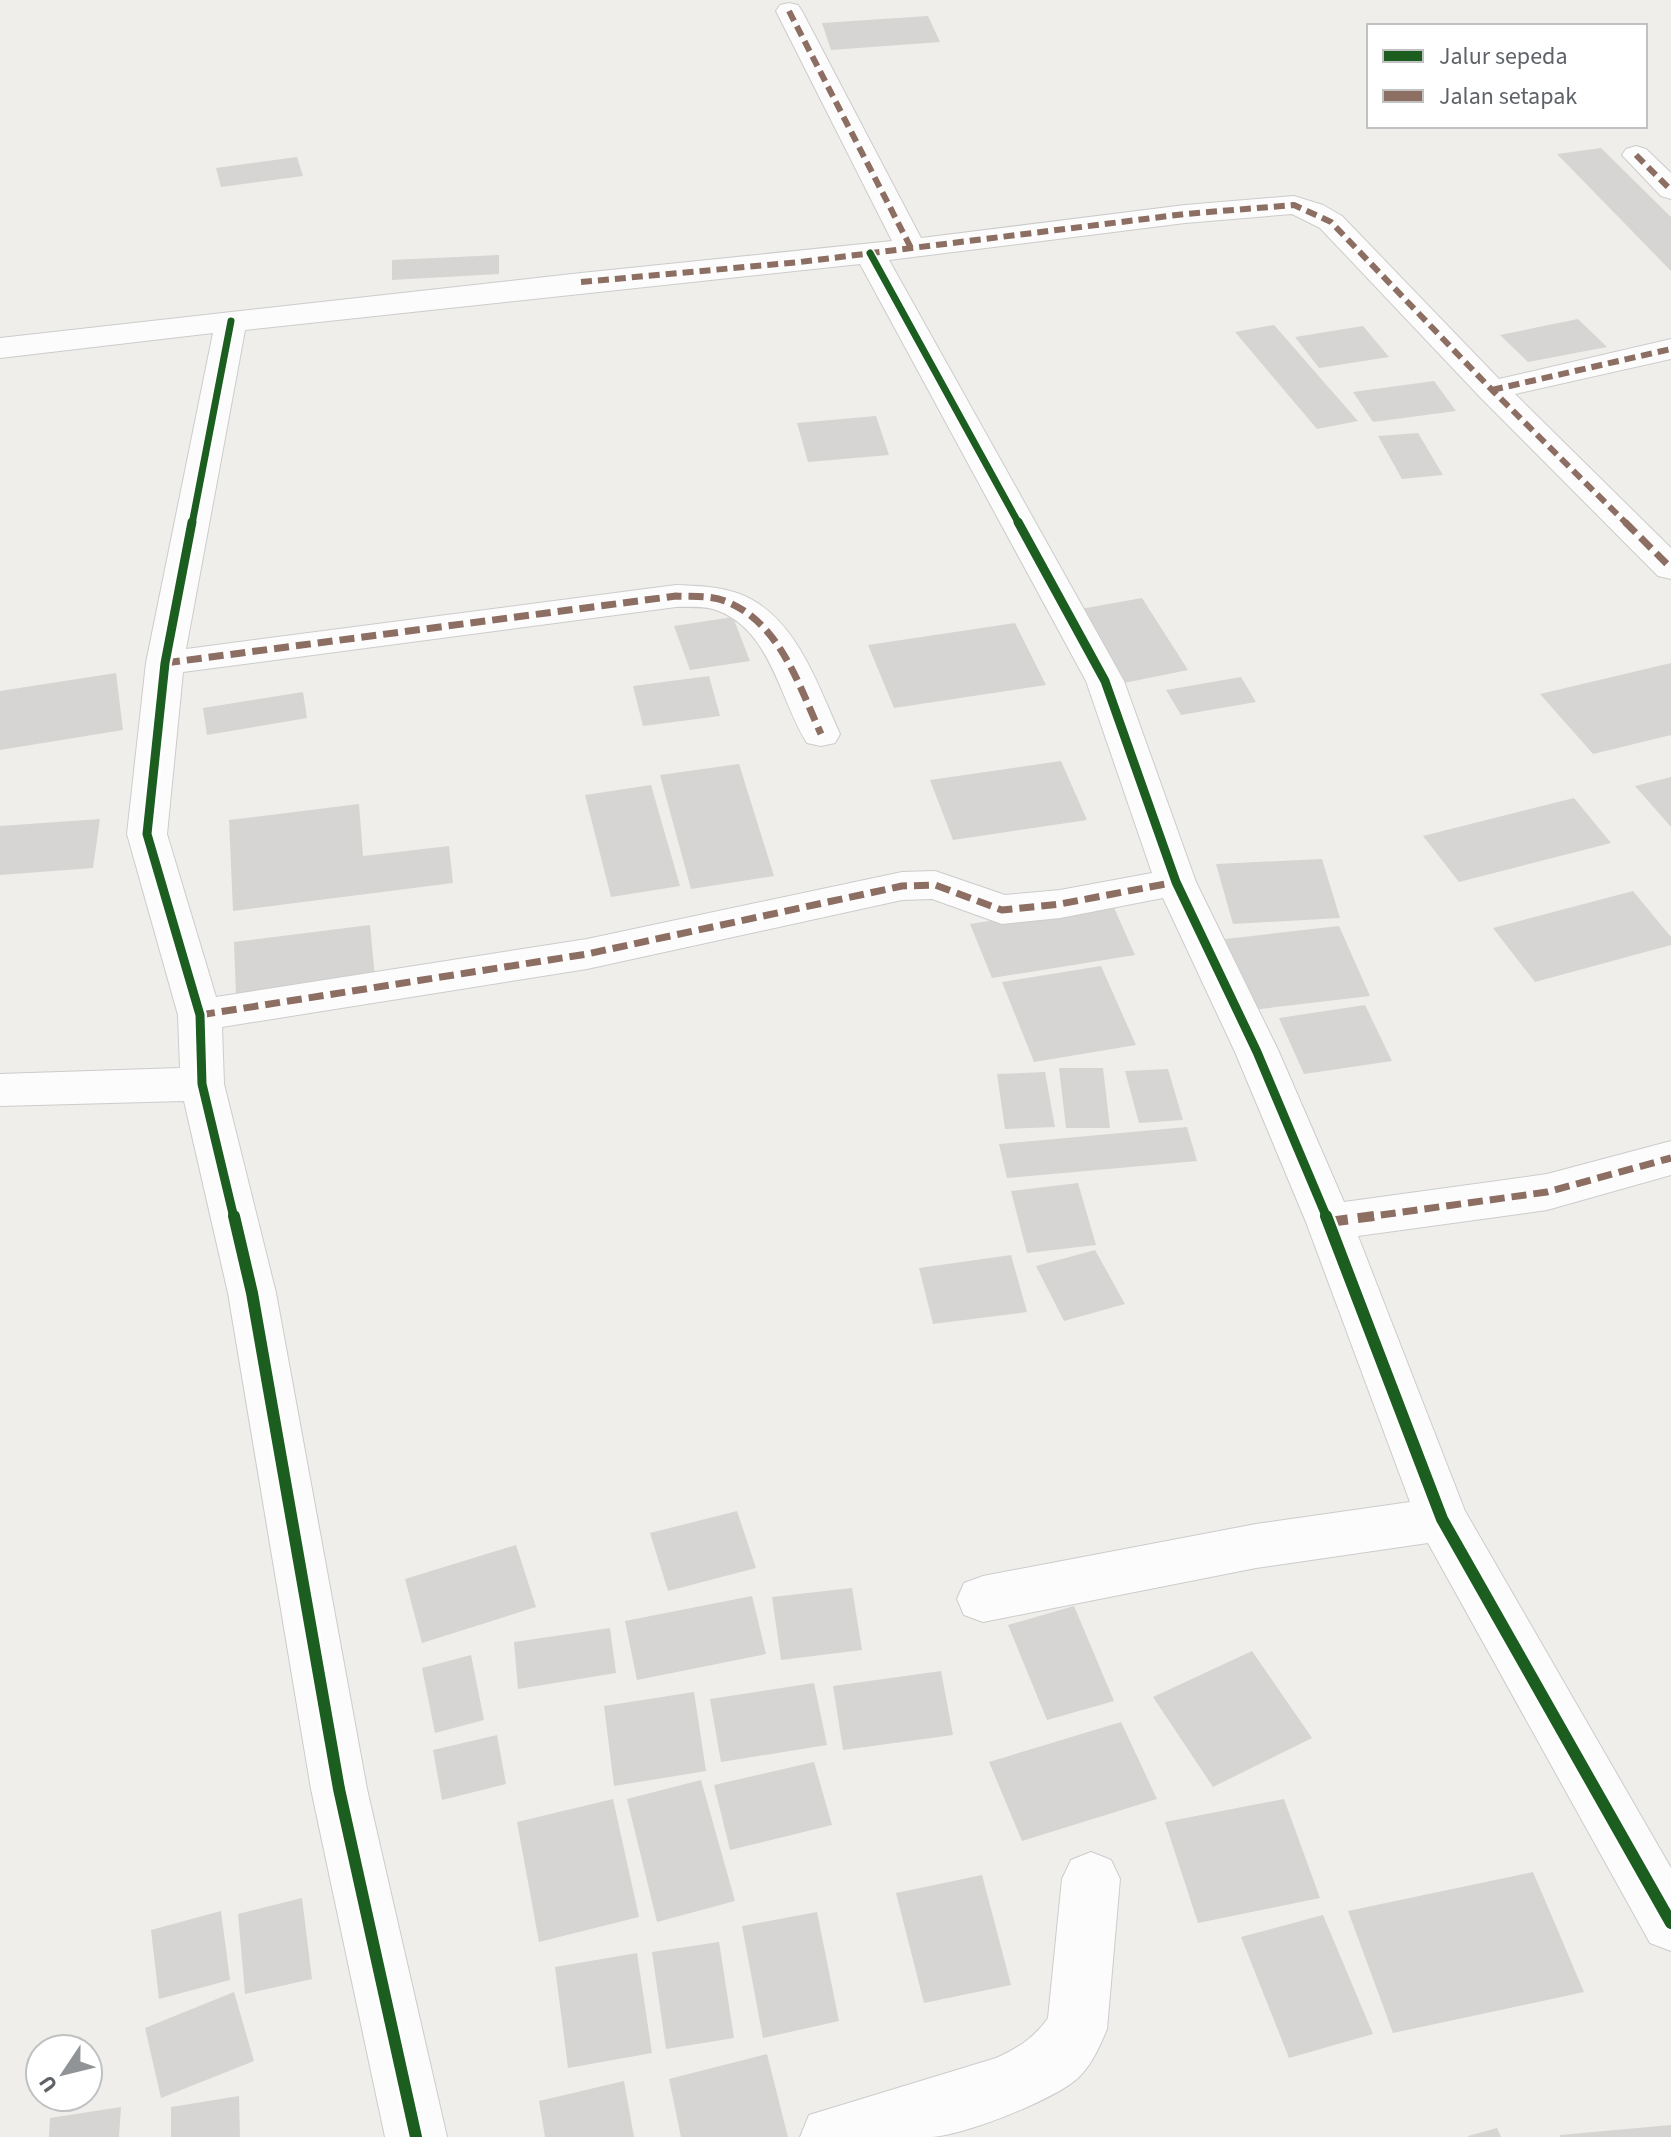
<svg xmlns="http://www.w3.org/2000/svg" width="1671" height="2137" viewBox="0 0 1671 2137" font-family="'Source Sans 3',sans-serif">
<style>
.building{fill:#d6d5d3}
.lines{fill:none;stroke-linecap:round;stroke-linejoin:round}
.minor-casing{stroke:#cbcccc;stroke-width:2}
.minor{fill:#fdfcfc;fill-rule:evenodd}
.quiet-far2{stroke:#8d6e63;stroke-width:6;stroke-dasharray:11 6;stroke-linecap:butt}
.quiet-far1{stroke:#8d6e63;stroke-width:7;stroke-dasharray:15 7;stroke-linecap:butt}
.quiet{stroke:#8d6e63;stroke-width:10;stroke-dasharray:19 10;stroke-linecap:butt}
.cycleway-far2-casing{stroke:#fff;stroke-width:10}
.cycleway-far1-casing{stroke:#fff;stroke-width:14}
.cycleway-casing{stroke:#fff;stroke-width:17}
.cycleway-far2{stroke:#1b5e20;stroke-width:7}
.cycleway-far1{stroke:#1b5e20;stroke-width:9}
.cycleway{stroke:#1b5e20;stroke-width:12}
</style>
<rect width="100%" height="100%" fill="#efeeea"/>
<g class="building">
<path d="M 928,16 L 940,42 L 831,50 L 822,23 Z"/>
<path d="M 1601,148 L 1671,217 L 1671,271 L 1557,154 Z"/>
<path d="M 297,157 L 303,176 L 221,187 L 216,168 Z"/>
<path d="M 499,255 L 499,274 L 392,280 L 392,260 Z"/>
<path d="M 1578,319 L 1607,347 L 1528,362 L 1500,335 Z"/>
<path d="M 1274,325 L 1358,421 L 1317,429 L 1235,332 Z"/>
<path d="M 1363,326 L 1389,357 L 1319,368 L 1295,337 Z"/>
<path d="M 1434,381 L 1456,411 L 1373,422 L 1353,392 Z"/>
<path d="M 876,416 L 889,455 L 808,462 L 797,423 Z"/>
<path d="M 1418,433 L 1443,475 L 1402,479 L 1378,436 Z"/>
<path d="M 1142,598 L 1188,670 L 1119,684 L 1075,610 Z"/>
<path d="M 733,617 L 750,661 L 690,670 L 674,626 Z"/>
<path d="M 1015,623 L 1046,685 L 894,708 L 868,645 Z"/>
<path d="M 1671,663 L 1671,735 L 1593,754 L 1540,694 Z"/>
<path d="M 116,673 L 123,730 L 0,750 L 0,691 Z"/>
<path d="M 709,676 L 720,716 L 643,726 L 633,686 Z"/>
<path d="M 1241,677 L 1256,702 L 1181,715 L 1166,690 Z"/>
<path d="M 303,692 L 307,718 L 207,735 L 203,708 Z"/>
<path d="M 1061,761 L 1087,820 L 953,840 L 930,780 Z"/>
<path d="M 739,764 L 774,876 L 691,889 L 660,775 Z"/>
<path d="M 1671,777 L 1671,827 L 1635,786 Z"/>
<path d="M 651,785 L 680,886 L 611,897 L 585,795 Z"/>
<path d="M 1574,798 L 1611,843 L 1459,882 L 1423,836 Z"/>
<path d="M 359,804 L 363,856 L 449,846 L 453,883 L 233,911 L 229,820 Z"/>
<path d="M 100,819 L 93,868 L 0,875 L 0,826 Z"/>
<path d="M 1322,859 L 1340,918 L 1233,924 L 1216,864 Z"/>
<path d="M 1633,891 L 1671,937 L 1671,945 L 1535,982 L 1493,928 Z"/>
<path d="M 1111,901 L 1135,955 L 992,978 L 970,924 Z"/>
<path d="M 370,925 L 375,977 L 236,995 L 234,942 Z"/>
<path d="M 1339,926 L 1370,996 L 1252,1010 L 1225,939 Z"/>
<path d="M 1101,966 L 1136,1045 L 1034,1062 L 1002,982 Z"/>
<path d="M 1365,1005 L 1392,1061 L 1304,1074 L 1279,1018 Z"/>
<path d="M 1059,1068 L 1103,1068 L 1110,1128 L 1066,1128 Z"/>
<path d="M 1168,1069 L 1183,1120 L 1139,1123 L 1125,1071 Z"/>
<path d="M 1045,1072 L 1055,1127 L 1005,1129 L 997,1074 Z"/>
<path d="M 1187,1127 L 1197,1161 L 1007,1178 L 999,1144 Z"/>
<path d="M 1078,1183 L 1096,1245 L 1027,1253 L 1011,1191 Z"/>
<path d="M 1095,1250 L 1125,1304 L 1064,1321 L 1036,1266 Z"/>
<path d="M 1011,1255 L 1027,1312 L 933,1324 L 919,1268 Z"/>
<path d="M 737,1511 L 756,1568 L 668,1591 L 650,1533 Z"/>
<path d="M 516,1545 L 536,1607 L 422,1643 L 405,1579 Z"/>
<path d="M 852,1588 L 862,1650 L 781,1660 L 772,1597 Z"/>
<path d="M 752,1596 L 766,1654 L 637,1680 L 625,1621 Z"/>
<path d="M 1074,1606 L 1114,1701 L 1047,1720 L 1008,1625 Z"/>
<path d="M 610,1628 L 616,1673 L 518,1689 L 514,1642 Z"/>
<path d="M 1252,1651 L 1312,1738 L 1213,1787 L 1153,1697 Z"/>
<path d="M 471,1655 L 484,1720 L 435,1733 L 422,1668 Z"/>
<path d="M 941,1671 L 953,1735 L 843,1750 L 833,1686 Z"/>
<path d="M 814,1683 L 827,1745 L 721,1762 L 710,1699 Z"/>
<path d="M 694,1692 L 706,1771 L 614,1786 L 604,1706 Z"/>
<path d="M 1121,1722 L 1157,1799 L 1022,1841 L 989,1762 Z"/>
<path d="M 497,1735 L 506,1784 L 442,1800 L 433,1750 Z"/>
<path d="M 814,1762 L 832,1825 L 730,1850 L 714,1785 Z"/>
<path d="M 701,1780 L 735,1901 L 657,1922 L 627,1799 Z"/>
<path d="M 613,1799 L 639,1917 L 539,1942 L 517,1822 Z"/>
<path d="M 1284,1799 L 1320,1898 L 1198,1923 L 1165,1822 Z"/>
<path d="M 1533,1872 L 1584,1992 L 1393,2033 L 1348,1911 Z"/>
<path d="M 982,1875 L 1011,1985 L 924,2003 L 896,1893 Z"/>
<path d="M 302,1898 L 312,1979 L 245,1994 L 238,1914 Z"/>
<path d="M 221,1911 L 230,1980 L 159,1999 L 151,1930 Z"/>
<path d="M 817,1912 L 839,2021 L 763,2038 L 742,1926 Z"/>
<path d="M 1323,1915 L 1373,2034 L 1289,2058 L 1241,1937 Z"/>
<path d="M 719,1942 L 734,2038 L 666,2049 L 652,1952 Z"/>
<path d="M 637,1953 L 652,2053 L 568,2068 L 555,1967 Z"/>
<path d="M 234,1992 L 254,2061 L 161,2098 L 145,2028 Z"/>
<path d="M 767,2054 L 788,2137 L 681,2137 L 669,2079 Z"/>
<path d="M 624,2081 L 634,2137 L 545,2137 L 539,2101 Z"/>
<path d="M 239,2096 L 240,2137 L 171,2137 L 171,2107 Z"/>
<path d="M 121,2107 L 119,2137 L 49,2137 L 50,2118 Z"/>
<path d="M 1671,2125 L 1671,2137 L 1560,2137 L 1560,2135 Z"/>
<path d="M 1497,2128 L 1501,2137 L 1468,2137 L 1468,2136 Z"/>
</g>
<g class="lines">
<defs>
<g id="minor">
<path d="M 789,3 L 798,5 L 802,11 L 921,238 L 1185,205 L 1294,196 L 1323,205 L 1342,216 L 1499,379 L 1671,339 L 1671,359 L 1515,394 L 1671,548 L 1671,579 L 1658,576 L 1480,397 L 1320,228 L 1292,214 L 1185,223 L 889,260 L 1124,681 L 1196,882 L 1279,1052 L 1344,1202 L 1547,1174 L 1671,1141 L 1671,1175 L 1547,1210 L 1358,1236 L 1465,1511 L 1671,1868 L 1671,1951 L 1650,1943 L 1428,1543 L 1256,1568 L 983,1622 L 964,1615 L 957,1599 L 964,1583 L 983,1576 L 1256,1524 L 1410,1502 L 1306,1222 L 1235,1052 L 1163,898 L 1060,918 L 1002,924 L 932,899 L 902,900 L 587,969 L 222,1027 L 224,1084 L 276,1293 L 367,1789 L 447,2137 L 385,2137 L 311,1789 L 228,1293 L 184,1101 L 0,1106 L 0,1074 L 180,1068 L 178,1015 L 127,834 L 146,663 L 213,333 L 0,358 L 0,338 L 581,273 L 892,241 L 776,11 L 780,5 ZM 860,264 L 1086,681 L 1152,873 L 1060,890 L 1005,895 L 935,871 L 902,872 L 587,939 L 216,997 L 167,834 L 183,672 L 676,607 C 688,607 702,606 713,609 C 771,627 779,699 807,743 L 821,746 L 835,743 L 840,734 C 817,684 795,613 737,593 C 717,586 697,586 676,585 L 186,649 L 245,330 Z"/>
<path d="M 1636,146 L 1646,149 L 1671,173 L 1671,199 L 1661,196 L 1622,155 L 1626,149 Z"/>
<path d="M 1091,1852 L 1111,1860 L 1120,1879 L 1107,2029 C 1100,2046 1092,2064 1079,2077 C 1055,2100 964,2135 931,2137 C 887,2137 843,2137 800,2137 L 809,2115 L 996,2058 C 1018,2048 1034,2038 1048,2018 L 1062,1879 L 1071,1860 Z"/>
</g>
</defs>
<use href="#minor" class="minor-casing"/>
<use href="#minor" class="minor"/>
<g class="quiet-far2">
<path d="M 789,11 L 911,248"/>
<path d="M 1636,155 L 1671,190"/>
<path d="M 581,282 L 800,262 L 1185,214 L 1294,205 L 1331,222 L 1492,390 L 1627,524"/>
<path d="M 1492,390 L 1671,349"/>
</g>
<g class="quiet-far1">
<path d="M 1625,522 L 1671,568"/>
<path d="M 165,663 L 676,596 C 692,597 710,595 725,601 C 780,622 799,686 821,734"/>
<path d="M 200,1015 L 587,954 L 902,886 L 935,885 L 1002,910 L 1060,904 L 1176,882"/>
<path d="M 1359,1218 L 1547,1192 L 1671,1158"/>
</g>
<path class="quiet" d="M 1329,1222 L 1374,1216"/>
<defs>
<g id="cycleway-far2">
<path d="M 870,253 L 1019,524"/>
<path d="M 192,524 L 231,321"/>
</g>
<g id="cycleway-far1">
<path d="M 192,522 L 165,663 L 147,834 L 200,1015 L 202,1084 L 234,1218"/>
<path d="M 1018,522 L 1105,681 L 1176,882 L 1257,1052 L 1327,1218"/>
</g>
<g id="cycleway">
<path d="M 234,1216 L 252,1293 L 339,1789 L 416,2137"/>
<path d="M 1326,1216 L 1442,1519 L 1671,1923"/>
</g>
</defs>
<use href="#cycleway-far2" class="cycleway-far2-casing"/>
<use href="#cycleway-far1" class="cycleway-far1-casing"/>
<use href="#cycleway" class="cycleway-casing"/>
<use href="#cycleway-far2" class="cycleway-far2"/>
<use href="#cycleway-far1" class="cycleway-far1"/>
<use href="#cycleway" class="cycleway"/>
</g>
<rect x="1367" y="24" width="280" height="104" fill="#ffffff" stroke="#bfc1c3" stroke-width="2"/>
<rect x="1383" y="50" width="40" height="12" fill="#1b5e20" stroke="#bfc1c3" stroke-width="2"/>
<text x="1439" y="64" font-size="24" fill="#5f6368">Jalur sepeda</text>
<rect x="1383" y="90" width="40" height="12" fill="#8d6e63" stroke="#bfc1c3" stroke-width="2"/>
<text x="1439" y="104" font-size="24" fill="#5f6368">Jalan setapak</text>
<g transform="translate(64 2073) rotate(235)"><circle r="38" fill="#ffffff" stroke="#bfc1c3" stroke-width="2"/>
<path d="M0-6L14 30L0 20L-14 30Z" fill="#919496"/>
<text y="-12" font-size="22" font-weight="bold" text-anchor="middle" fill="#5f6368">U</text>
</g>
</svg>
